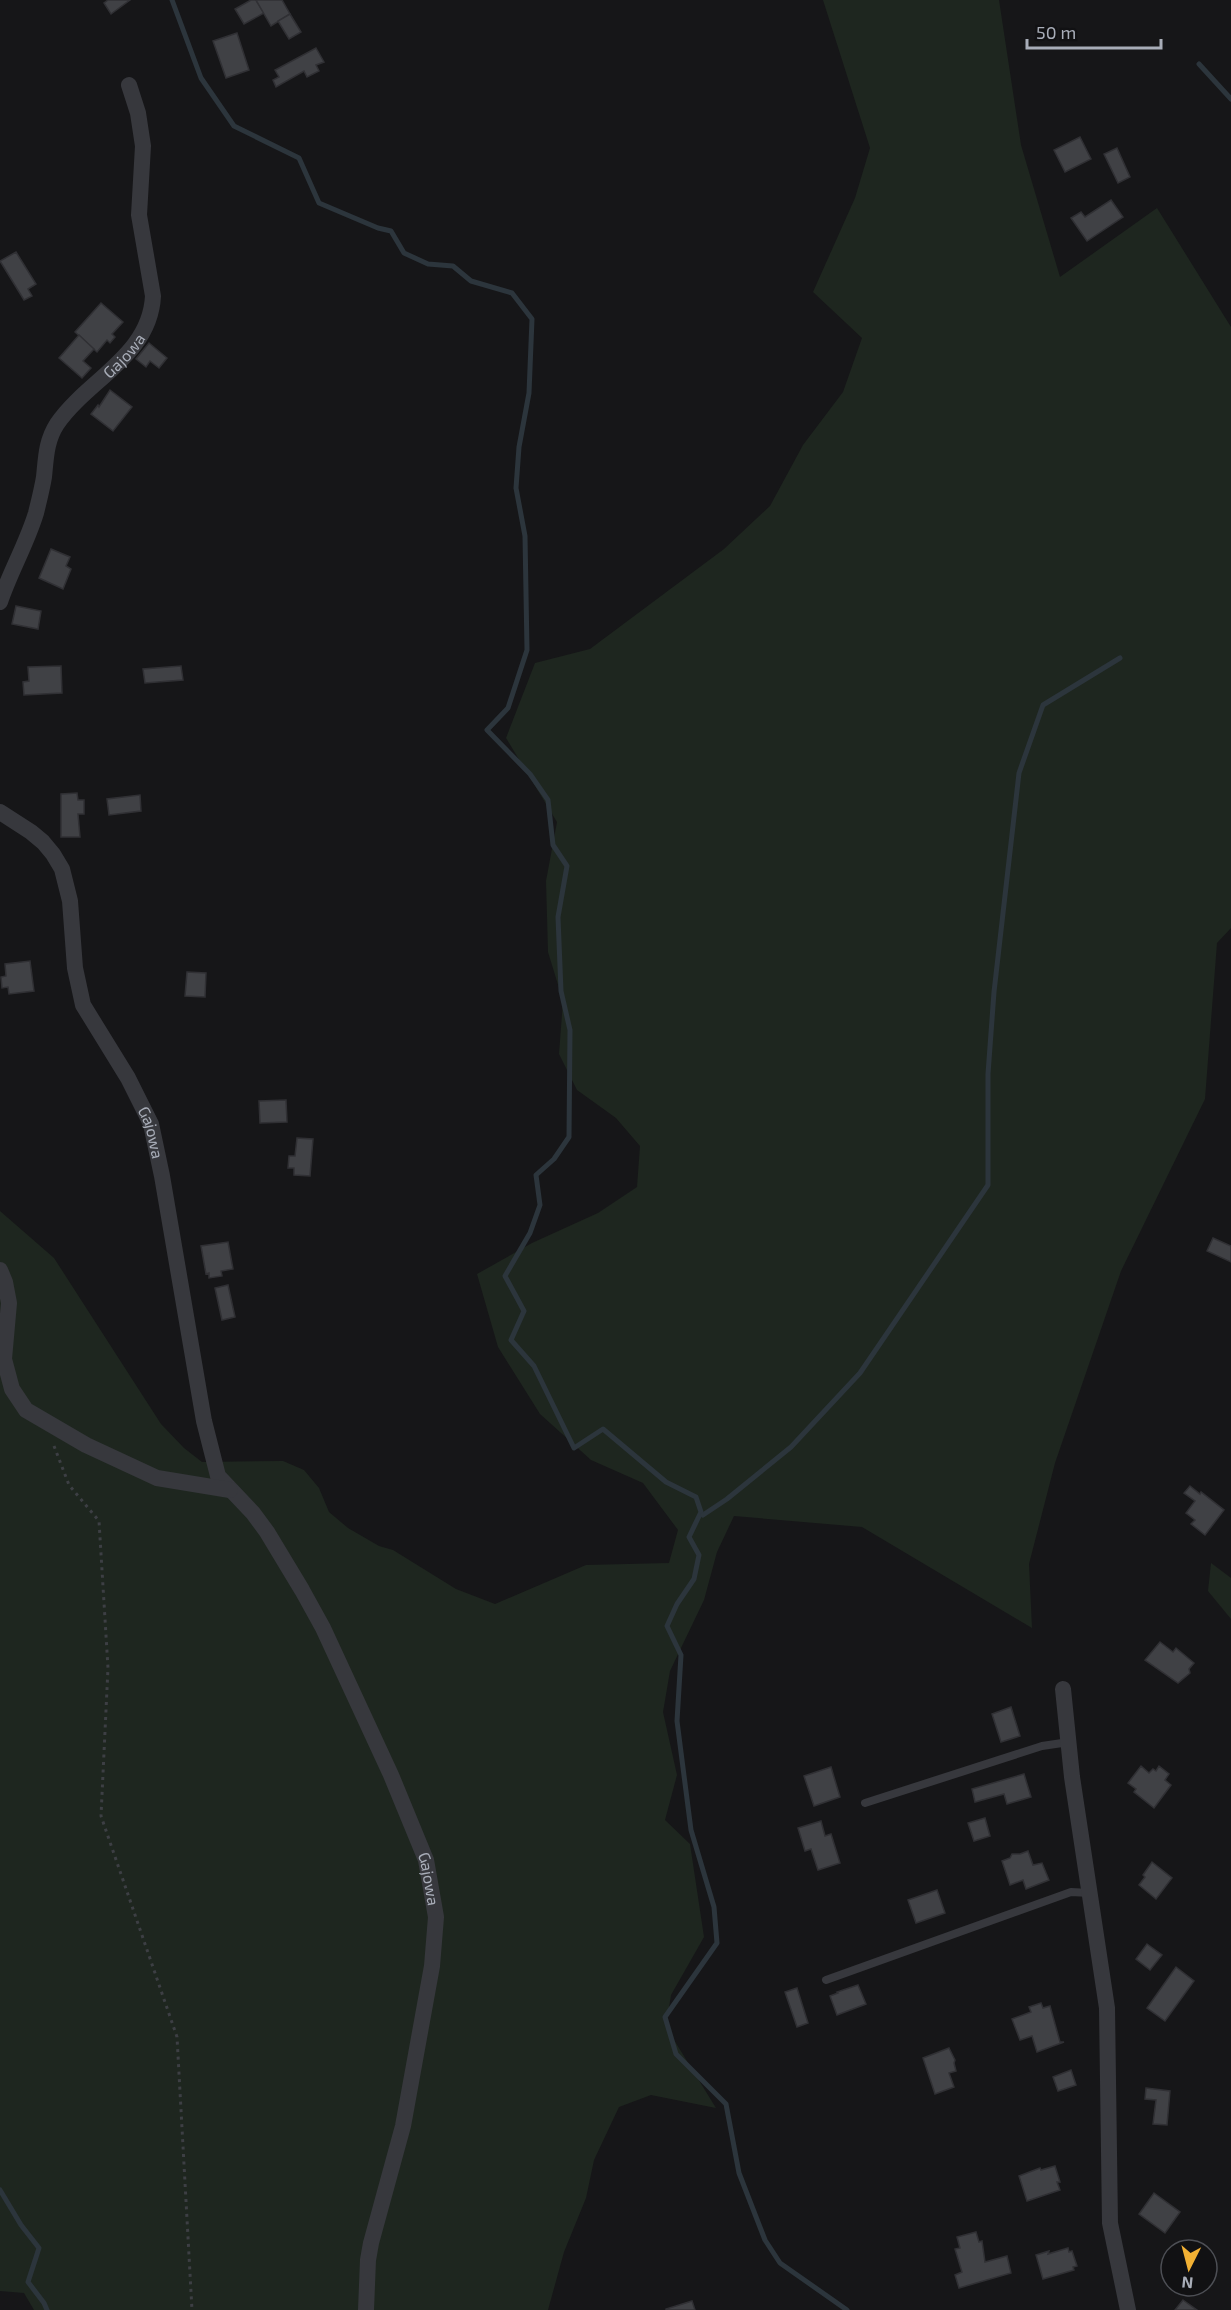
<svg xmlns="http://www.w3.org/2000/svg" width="1231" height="2310" viewBox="0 0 1231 2310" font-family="'Exo 2',sans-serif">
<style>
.green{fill:#1e261f}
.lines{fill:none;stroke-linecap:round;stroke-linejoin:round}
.stream{stroke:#2c353c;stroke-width:5}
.building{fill:#404145;stroke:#303034;stroke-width:1.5}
.path{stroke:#3d3f44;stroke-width:3;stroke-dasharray:3 4.5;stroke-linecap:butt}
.lane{stroke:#37383d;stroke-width:8}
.street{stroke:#37383d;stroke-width:16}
.labels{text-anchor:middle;stroke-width:5;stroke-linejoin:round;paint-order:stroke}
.street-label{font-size:16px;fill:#a8adb8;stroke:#111113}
</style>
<rect width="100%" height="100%" fill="#161618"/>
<g class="green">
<path d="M 823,0 L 999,0 L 1021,145 L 1060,277 L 1157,208 L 1231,327 L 1231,928 L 1217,943 L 1205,1099 L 1121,1271 L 1055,1463 L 1029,1564 L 1032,1628 L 862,1527 L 734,1516 L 717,1552 L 704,1600 L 670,1671 L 663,1712 L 677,1775 L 665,1820 L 690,1844 L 704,1937 L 671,1995 L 666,2027 L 716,2108 L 651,2095 L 619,2107 L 594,2160 L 586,2198 L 564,2252 L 548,2310 L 34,2310 L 24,2293 L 0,2291 L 0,1211 L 54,1258 L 161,1424 L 184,1448 L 202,1462 L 283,1461 L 304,1470 L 319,1488 L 329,1512 L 348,1528 L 379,1546 L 393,1550 L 456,1589 L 495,1604 L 586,1565 L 669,1563 L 678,1530 L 643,1483 L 591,1460 L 540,1414 L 498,1347 L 477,1274 L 532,1243 L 598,1213 L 637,1187 L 640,1146 L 616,1118 L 577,1090 L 559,1054 L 563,1001 L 548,952 L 546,881 L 557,822 L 506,738 L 535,663 L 590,649 L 724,549 L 770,506 L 803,445 L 843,392 L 862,338 L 813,292 L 855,198 L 870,148 Z"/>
<path d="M 1211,1563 L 1231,1578 L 1231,1619 L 1208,1591 Z"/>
</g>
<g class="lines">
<g class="stream">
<path d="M 172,0 L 201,78 L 234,126 L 299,158 L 319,203 L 378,228 L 391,231 L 404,253 L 428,264 L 453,266 L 471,281 L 512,293 L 532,319 L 529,393 L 519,447 L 516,488 L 525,536 L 527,650 L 508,708 L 487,730 L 530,774 L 548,800 L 553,845 L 567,866 L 558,917 L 561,991 L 570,1030 L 569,1137 L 554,1159 L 536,1175 L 540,1205 L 530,1233 L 505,1276 L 524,1311 L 511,1340 L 534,1366 L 574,1448 L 603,1429 L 666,1482 L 696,1497 L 701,1512 L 689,1537 L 699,1555 L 694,1579 L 677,1604 L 667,1626 L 681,1655 L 677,1721 L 691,1830 L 714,1907 L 717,1943 L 665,2017 L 676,2054 L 726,2104 L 739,2173 L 765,2240 L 780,2263 L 847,2310"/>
<path d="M 1199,64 L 1231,99"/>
<path d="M 703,1515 L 727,1499 L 791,1447 L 860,1373 L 988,1185 L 988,1074 L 994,992 L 1019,773 L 1043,705 L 1120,658"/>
<path d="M 0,2190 L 21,2225 L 39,2248 L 28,2282 L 44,2303 L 47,2310"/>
</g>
</g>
<g class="building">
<path d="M 108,0 L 130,0 L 111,14 L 104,3 Z"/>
<path d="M 251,0 L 256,0 L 264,13 L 244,24 L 235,9 Z"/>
<path d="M 256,0 L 282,0 L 290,14 L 271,26 Z"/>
<path d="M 290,14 L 301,32 L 289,39 L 278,21 Z"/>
<path d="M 237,33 L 249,70 L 226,78 L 213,41 Z"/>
<path d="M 316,48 L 324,62 L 316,65 L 319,71 L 307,77 L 304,71 L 276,87 L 273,80 L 279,77 L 275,70 Z"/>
<path d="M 1080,137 L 1091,159 L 1065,172 L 1054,150 Z"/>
<path d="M 1117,148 L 1130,177 L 1118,183 L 1104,154 Z"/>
<path d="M 1111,200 L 1123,217 L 1087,241 L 1071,218 L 1081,212 L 1085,217 Z"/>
<path d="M 16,252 L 36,284 L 28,289 L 32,296 L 24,300 L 0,261 Z"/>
<path d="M 101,303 L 123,322 L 112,334 L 115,337 L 110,343 L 107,340 L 97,352 L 75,332 Z"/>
<path d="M 79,335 L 94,349 L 83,361 L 91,368 L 82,378 L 59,358 Z"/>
<path d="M 149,343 L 167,358 L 159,368 L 150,361 L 146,367 L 136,359 Z"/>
<path d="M 110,390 L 132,407 L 113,431 L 91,414 L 98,405 L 99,407 Z"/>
<path d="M 51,549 L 70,557 L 66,566 L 71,569 L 63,589 L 39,578 Z"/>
<path d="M 16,606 L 41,611 L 38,629 L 12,624 Z"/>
<path d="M 61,666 L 62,693 L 24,695 L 23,682 L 29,681 L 28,667 Z"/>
<path d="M 181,666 L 183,680 L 145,683 L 143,669 Z"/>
<path d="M 77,793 L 78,800 L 84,800 L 84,814 L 78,814 L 80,837 L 61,837 L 61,794 Z"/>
<path d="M 140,795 L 141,811 L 109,815 L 107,799 Z"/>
<path d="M 30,961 L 34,991 L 9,994 L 8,987 L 2,988 L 1,977 L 6,976 L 5,964 Z"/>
<path d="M 187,972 L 206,973 L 205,997 L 185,996 Z"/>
<path d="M 286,1100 L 287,1122 L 260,1123 L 259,1101 Z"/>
<path d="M 297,1138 L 313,1139 L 310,1176 L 294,1175 L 294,1168 L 288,1168 L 289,1156 L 295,1156 Z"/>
<path d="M 1213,1238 L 1231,1246 L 1231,1262 L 1207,1251 Z"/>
<path d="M 228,1242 L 233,1269 L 221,1271 L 222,1276 L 209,1278 L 209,1273 L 206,1274 L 201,1246 Z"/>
<path d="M 228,1285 L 235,1317 L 222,1320 L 215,1288 Z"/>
<path d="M 1190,1486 L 1200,1494 L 1201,1492 L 1224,1510 L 1205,1535 L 1191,1524 L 1195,1520 L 1186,1513 L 1195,1501 L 1184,1493 Z"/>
<path d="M 1160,1642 L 1173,1652 L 1176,1648 L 1194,1663 L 1189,1669 L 1190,1673 L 1178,1683 L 1145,1660 Z"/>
<path d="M 1011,1707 L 1020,1736 L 1001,1742 L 992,1714 Z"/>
<path d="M 1141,1766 L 1149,1773 L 1153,1769 L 1156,1771 L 1159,1766 L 1169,1774 L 1165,1780 L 1171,1785 L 1154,1808 L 1134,1792 L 1136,1789 L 1128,1783 Z"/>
<path d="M 831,1767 L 840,1797 L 814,1806 L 804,1776 Z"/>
<path d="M 1024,1774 L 1031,1797 L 1007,1804 L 1004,1794 L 975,1802 L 972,1789 Z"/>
<path d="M 985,1818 L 990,1836 L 974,1841 L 968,1823 Z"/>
<path d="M 821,1821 L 825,1836 L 831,1834 L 840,1863 L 818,1870 L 811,1849 L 805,1851 L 798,1828 Z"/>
<path d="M 1028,1851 L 1033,1865 L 1042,1863 L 1049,1880 L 1026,1889 L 1023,1880 L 1010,1885 L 1002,1861 L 1010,1858 L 1012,1854 L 1020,1854 Z"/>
<path d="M 1152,1862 L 1172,1878 L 1156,1899 L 1139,1885 L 1145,1877 L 1143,1875 Z"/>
<path d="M 937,1890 L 945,1913 L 916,1923 L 908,1900 Z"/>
<path d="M 1147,1944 L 1162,1955 L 1150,1970 L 1136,1959 Z"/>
<path d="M 1176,1967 L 1194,1981 L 1165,2021 L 1147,2008 Z"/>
<path d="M 858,1985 L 866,2004 L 837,2015 L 830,1996 L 838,1993 L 837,1992 Z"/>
<path d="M 797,1988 L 808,2023 L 797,2027 L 785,1992 Z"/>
<path d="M 1041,2003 L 1043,2008 L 1050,2006 L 1060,2042 L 1064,2042 L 1037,2052 L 1032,2036 L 1020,2040 L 1012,2019 L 1031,2012 L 1029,2007 Z"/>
<path d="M 949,2048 L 955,2060 L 954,2063 L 956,2071 L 949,2073 L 954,2087 L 935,2094 L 923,2058 Z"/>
<path d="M 1071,2070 L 1076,2085 L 1058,2091 L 1053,2077 Z"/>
<path d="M 1146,2088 L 1170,2091 L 1167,2125 L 1153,2124 L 1156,2100 L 1145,2099 Z"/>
<path d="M 1055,2166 L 1060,2182 L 1057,2182 L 1060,2190 L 1027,2201 L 1019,2176 L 1040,2168 L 1041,2170 Z"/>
<path d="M 1154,2193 L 1180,2212 L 1165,2233 L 1139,2214 Z"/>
<path d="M 976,2232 L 979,2242 L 982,2241 L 985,2262 L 1007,2256 L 1011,2273 L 959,2288 L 955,2275 L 962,2272 L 955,2249 L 960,2248 L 957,2237 Z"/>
<path d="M 1068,2248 L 1069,2252 L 1072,2251 L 1077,2266 L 1073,2267 L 1074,2270 L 1043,2279 L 1036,2255 L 1049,2251 L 1048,2254 Z"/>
<path d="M 1183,2300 L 1197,2310 L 1175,2310 Z"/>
<path d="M 692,2301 L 695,2310 L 666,2310 L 666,2309 Z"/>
</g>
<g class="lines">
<path class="path" d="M 54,1446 L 69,1485 L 99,1521 L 108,1668 L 101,1816 L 177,2037 L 192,2310"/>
<g class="lane">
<path d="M 865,1803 L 1042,1746 L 1069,1742"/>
<path d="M 826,1980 L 1071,1892 L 1090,1893"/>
</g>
<g class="street">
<path id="s1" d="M 0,602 C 10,572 27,543 36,513 C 39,501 42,489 44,477 C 46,458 46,441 57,424 C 87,380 150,356 153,296 L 139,215 L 143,146 L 138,113 L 129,85"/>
<path id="s2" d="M 0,812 L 31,832 L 43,842 L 53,854 L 62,869 L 70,901 L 75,968 L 83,1005 L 128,1078 L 151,1124 L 162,1176 L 204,1421 L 218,1476 L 253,1513 L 267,1532 L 302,1590 L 323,1628 L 391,1775 L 426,1860 L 436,1917 L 432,1966 L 403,2126 L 371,2243 L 368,2260 L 366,2310"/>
<path d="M 0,1270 L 5,1282 L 9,1303 L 4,1359 L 12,1389 L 26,1410 L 86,1445 L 157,1478 L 230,1490"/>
<path d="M 1063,1689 L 1072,1777 L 1107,2008 L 1110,2223 L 1128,2310"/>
</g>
</g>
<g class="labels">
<g class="street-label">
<text dy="6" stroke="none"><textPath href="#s1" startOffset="284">Gajowa</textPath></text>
<text dy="6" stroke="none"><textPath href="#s2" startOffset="369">Gajowa</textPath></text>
<text dy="6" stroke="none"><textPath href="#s2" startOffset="1178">Gajowa</textPath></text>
</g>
</g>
<g transform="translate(1189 2268) rotate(186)"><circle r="28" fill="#111113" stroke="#4d4f55" stroke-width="1.5"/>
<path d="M0-4.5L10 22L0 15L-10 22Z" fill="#f2b134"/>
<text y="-9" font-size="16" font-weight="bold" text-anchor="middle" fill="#a8adb8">N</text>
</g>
<path d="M1027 39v9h134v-9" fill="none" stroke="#a8adb8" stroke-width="3"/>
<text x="1036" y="39" font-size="18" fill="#a8adb8" stroke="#111113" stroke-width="4.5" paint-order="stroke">50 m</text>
</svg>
